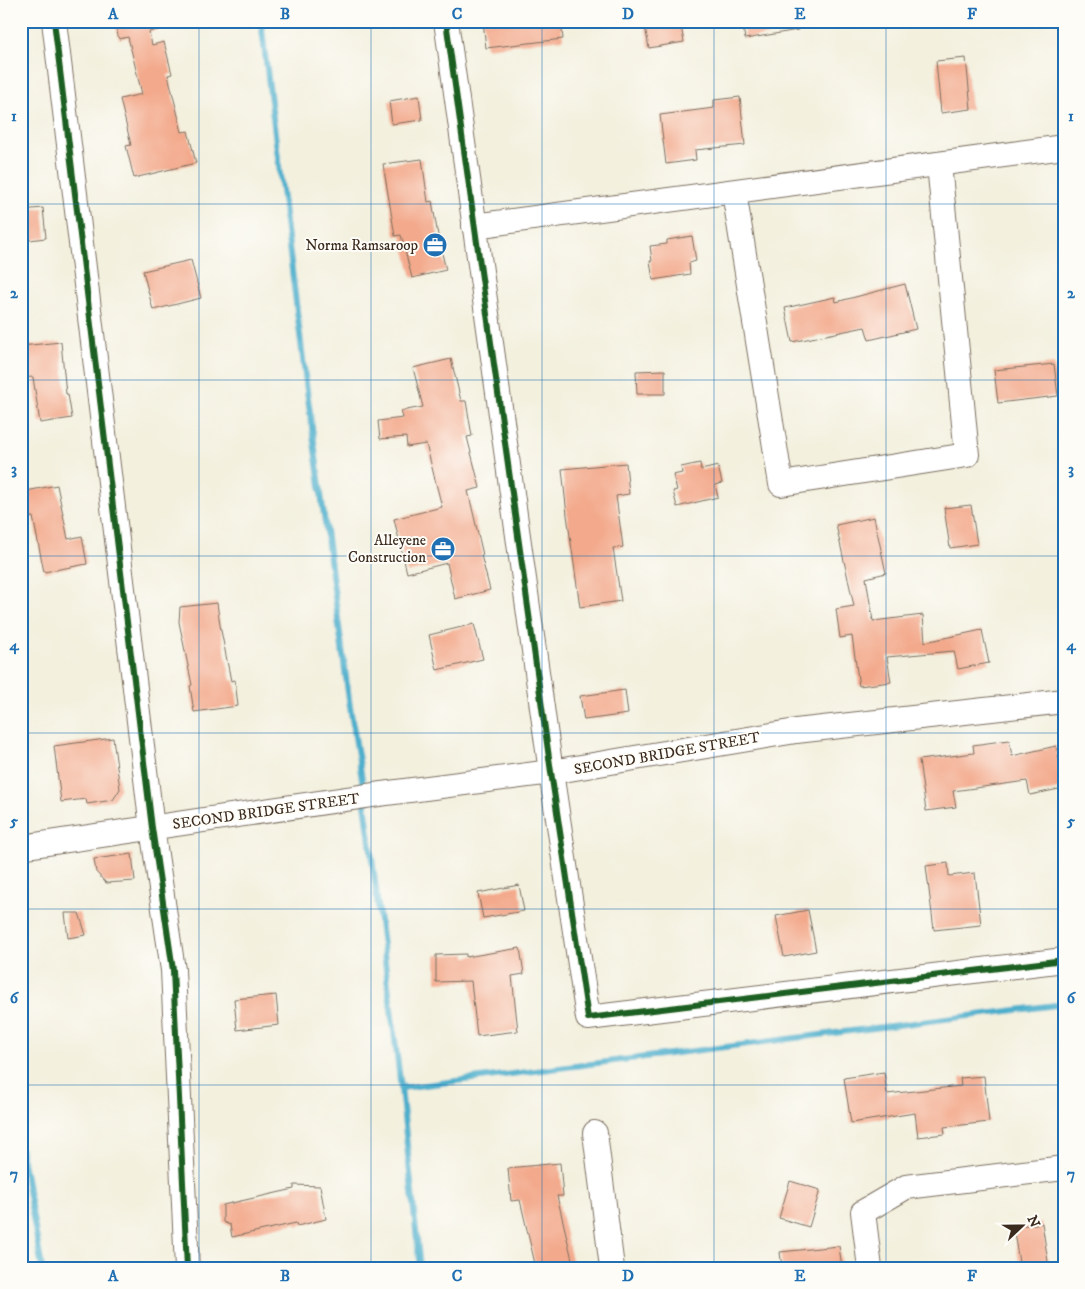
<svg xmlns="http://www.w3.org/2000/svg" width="1085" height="1289" viewBox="0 0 1085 1289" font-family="'IM FELL DW Pica',serif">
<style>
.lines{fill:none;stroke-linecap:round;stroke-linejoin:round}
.stream{stroke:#4dafcc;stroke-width:6}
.building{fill:#f3a98b}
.street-casing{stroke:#7b6f61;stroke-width:26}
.street{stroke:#fff;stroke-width:24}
.cycleway-casing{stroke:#fdfcf7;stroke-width:9}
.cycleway{stroke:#1b5e20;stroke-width:6}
.grid{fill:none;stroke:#1f6fb2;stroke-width:1;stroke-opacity:0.55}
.labels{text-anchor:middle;stroke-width:4;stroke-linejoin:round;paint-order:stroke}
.poi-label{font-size:15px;fill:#3b2a1e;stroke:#fdfcf7;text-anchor:end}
.street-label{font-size:15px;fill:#3b2a1e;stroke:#fdfcf7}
.neatline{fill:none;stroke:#1f6fb2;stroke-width:2}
.grid-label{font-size:16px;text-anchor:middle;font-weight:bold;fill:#1f6fb2}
</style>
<rect width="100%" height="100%" fill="#fdfcf7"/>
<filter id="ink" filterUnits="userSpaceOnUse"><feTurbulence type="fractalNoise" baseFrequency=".02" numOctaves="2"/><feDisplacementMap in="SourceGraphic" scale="10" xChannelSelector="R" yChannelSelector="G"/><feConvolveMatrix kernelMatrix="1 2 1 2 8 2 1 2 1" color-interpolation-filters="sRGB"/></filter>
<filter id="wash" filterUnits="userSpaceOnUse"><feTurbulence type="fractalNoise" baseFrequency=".0096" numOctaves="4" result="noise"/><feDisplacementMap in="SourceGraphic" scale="20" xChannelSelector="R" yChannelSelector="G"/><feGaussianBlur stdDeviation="1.12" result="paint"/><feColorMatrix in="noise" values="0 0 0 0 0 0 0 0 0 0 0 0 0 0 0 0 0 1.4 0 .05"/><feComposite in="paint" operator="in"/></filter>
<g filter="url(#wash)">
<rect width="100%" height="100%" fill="#f3f0de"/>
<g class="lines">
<g class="stream">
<path d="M 261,21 L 306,383 L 350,707 L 362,779 L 401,1088 L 420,1268"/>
<path d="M 401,1088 L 1064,1004"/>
<path d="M 21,1150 L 42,1268"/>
</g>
</g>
<g id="blocks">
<g class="building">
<path d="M 114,21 L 168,21 L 169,27 L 149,32 L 152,45 L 164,42 L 172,74 L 168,75 L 182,132 L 188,131 L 196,163 L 134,178 L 126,146 L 131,145 L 120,99 L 142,94 L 128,37 L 119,39 Z"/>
<path d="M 483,21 L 561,21 L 563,39 L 486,48 Z"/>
<path d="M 644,21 L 680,21 L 684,42 L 649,48 Z"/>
<path d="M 742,21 L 797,21 L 798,30 L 745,39 Z"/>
<path d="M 966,58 L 971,109 L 941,113 L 936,61 Z"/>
<path d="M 419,96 L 422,120 L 392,124 L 389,101 Z"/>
<path d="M 740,97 L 745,145 L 695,150 L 696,160 L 666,164 L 660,115 L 714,108 L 714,100 Z"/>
<path d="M 422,159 L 428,202 L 432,201 L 439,241 L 446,270 L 412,278 L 401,235 L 395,236 L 383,164 Z"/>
<path d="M 43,208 L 46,238 L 21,241 L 21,210 Z"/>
<path d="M 692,236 L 696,261 L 689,263 L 690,274 L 653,280 L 650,261 L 652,261 L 650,246 L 667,244 L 667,240 Z"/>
<path d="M 191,260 L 201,298 L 153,310 L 143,271 Z"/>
<path d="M 905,284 L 916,329 L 869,340 L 865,327 L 792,342 L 785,308 L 835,297 L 836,302 Z"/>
<path d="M 61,342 L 66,394 L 68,394 L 72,418 L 40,423 L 33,377 L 21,378 L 21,346 Z"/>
<path d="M 451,359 L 461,401 L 466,401 L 472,436 L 467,437 L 480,488 L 468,491 L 483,555 L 481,555 L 490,590 L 455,599 L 447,563 L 407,573 L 394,519 L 442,507 L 426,444 L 407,447 L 406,437 L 380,439 L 378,421 L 403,418 L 401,411 L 423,407 L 413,368 Z"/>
<path d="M 1054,364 L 1058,396 L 998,403 L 994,370 Z"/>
<path d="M 665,370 L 665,394 L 637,394 L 636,371 Z"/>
<path d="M 626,463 L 629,494 L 616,496 L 623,547 L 613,548 L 621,601 L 580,607 L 567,515 L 562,469 Z"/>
<path d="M 700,463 L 701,470 L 718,466 L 722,483 L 715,485 L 718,497 L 677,507 L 673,491 L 677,490 L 673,475 L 682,473 L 681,467 Z"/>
<path d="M 57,485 L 68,539 L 82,536 L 87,564 L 44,572 L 33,517 L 24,518 L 21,504 L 21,492 Z"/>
<path d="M 971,505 L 977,544 L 950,548 L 944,508 Z"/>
<path d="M 874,517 L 886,573 L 866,578 L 873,621 L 923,615 L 925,642 L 982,630 L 989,663 L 958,669 L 954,651 L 887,657 L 891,682 L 859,686 L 852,636 L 840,638 L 836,609 L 854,606 L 836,525 Z"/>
<path d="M 217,603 L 220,625 L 231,681 L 235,680 L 238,706 L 194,712 L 190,686 L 192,685 L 179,622 L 180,607 Z"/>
<path d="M 474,624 L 483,659 L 437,670 L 429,635 Z"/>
<path d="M 625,690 L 628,714 L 584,720 L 580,696 Z"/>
<path d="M 113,738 L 120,789 L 113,800 L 87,804 L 86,799 L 61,802 L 54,746 Z"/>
<path d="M 1009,740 L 1012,756 L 1056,746 L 1064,781 L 1064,788 L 1030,795 L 1027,781 L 953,791 L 956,807 L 926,811 L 919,760 L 974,753 L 973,745 Z"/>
<path d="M 132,854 L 135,881 L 106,883 L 96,872 L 94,859 Z"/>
<path d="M 948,863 L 949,876 L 975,873 L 981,925 L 934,930 L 926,866 Z"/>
<path d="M 519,885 L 524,911 L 483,918 L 478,893 Z"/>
<path d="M 808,910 L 816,951 L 784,957 L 776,916 Z"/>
<path d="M 65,913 L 79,913 L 86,935 L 68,938 Z"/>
<path d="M 520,948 L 524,974 L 512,976 L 518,1031 L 477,1036 L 471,981 L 436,982 L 436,955 L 466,954 L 466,957 Z"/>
<path d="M 276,995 L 279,1025 L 237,1030 L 234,999 Z"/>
<path d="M 884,1072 L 887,1094 L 961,1086 L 960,1078 L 984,1076 L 989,1122 L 944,1127 L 945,1134 L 918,1137 L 915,1113 L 851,1123 L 844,1078 Z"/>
<path d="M 560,1163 L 563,1196 L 557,1196 L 574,1268 L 536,1268 L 520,1200 L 511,1201 L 508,1168 Z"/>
<path d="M 790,1181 L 820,1190 L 809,1227 L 779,1218 Z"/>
<path d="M 294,1185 L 320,1186 L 326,1219 L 297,1226 L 296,1223 L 232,1237 L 230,1225 L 223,1222 L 223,1205 L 294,1189 Z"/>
<path d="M 1042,1223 L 1049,1268 L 1020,1268 L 1013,1227 Z"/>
<path d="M 839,1246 L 842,1268 L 782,1268 L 780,1252 Z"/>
</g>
</g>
</g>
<g filter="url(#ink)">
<use href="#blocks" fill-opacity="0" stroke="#7b6f61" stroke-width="1"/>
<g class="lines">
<defs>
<g id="street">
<path d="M 54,21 L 152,828 L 173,970 L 187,1268"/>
<path d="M 446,21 L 551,772 L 588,1018 L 1064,960"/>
<path d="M 734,192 L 781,484 L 967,455 L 939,164"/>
<path d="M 474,226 L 1064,147"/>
<path d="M 21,847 L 380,794 L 551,772 L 796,731 L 1064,701"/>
<path d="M 595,1133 L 612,1268"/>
<path d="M 870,1268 L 863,1212 L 906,1187 L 1064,1168"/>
</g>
</defs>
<use href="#street" class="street-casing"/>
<use href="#street" class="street"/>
<defs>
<g id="cycleway">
<path d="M 54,21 L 152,828 L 173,970 L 187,1268"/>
<path d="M 446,21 L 551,772 L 588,1018 L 1064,960"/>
</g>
</defs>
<use href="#cycleway" class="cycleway-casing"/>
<use href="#cycleway" class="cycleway"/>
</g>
</g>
<path class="grid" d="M 199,21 L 199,1268M 371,21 L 371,1268M 542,21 L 542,1268M 714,21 L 714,1268M 886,21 L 886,1268M 21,204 L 1064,204M 21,380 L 1064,380M 21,556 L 1064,556M 21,733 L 1064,733M 21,909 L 1064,909M 21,1085 L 1064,1085"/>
<defs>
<symbol id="office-disc" viewBox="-11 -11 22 22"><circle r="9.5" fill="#1f6fb2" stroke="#fdfcf7"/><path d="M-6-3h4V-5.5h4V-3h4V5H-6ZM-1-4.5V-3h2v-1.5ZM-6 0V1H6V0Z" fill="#fff"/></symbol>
</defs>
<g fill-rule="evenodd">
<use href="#office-disc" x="421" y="231" width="28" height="28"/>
<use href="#office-disc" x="429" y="535" width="28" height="28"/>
</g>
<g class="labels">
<g class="poi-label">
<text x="418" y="250">Norma Ramsaroop</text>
<text x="426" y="545">Alleyene<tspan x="426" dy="17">Construction</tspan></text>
</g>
<g class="street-label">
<text transform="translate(667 753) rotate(-10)" y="5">SECOND BRIDGE STREET</text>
<text transform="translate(266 811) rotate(-8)" y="5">SECOND BRIDGE STREET</text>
</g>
</g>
<rect width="1085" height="1289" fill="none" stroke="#fdfcf7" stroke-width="55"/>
<g transform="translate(1022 1226) rotate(68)" stroke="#fdfcf7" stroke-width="4" paint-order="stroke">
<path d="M0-4L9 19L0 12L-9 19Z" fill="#3b2a1e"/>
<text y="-8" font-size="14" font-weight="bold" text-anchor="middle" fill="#3b2a1e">N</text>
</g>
<rect x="28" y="28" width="1030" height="1234" class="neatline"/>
<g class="grid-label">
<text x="113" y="19">A</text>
<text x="285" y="19">B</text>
<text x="457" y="19">C</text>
<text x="628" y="19">D</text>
<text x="800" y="19">E</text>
<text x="972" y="19">F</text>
<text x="14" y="121">1</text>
<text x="1071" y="121">1</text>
<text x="14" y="298">2</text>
<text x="1071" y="298">2</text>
<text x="14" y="474">3</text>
<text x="1071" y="474">3</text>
<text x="14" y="650">4</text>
<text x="1071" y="650">4</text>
<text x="14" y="826">5</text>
<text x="1071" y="826">5</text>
<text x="14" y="1003">6</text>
<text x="1071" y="1003">6</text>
<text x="14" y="1179">7</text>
<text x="1071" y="1179">7</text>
<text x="113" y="1281">A</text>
<text x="285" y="1281">B</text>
<text x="457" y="1281">C</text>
<text x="628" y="1281">D</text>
<text x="800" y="1281">E</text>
<text x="972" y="1281">F</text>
</g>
</svg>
